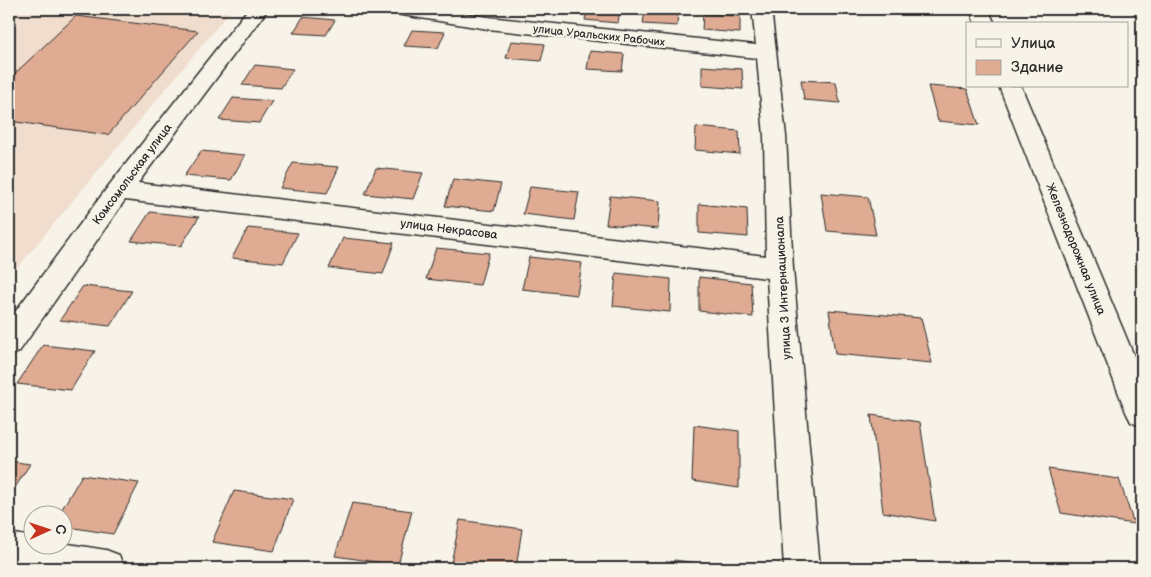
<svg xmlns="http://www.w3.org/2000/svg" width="1151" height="577" viewBox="0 0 1151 577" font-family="'Balsamiq Sans',sans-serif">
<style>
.built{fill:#f0ddce}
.building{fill:#dfab92;stroke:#2b2b2b}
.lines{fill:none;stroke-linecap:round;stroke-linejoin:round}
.street-casing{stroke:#2b2b2b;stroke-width:3}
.street{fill:#f7f3e8;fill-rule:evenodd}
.labels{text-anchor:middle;stroke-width:4.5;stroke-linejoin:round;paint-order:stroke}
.far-street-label{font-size:11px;fill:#2b2b2b;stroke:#f7f3e8}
.street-label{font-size:12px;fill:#2b2b2b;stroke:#f7f3e8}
</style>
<rect width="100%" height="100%" fill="#f7f3e8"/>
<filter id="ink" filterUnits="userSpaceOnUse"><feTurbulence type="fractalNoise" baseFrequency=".02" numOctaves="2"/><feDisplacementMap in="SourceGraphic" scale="10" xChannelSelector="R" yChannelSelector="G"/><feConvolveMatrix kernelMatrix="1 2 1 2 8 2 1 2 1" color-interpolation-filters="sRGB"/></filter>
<g filter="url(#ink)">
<path class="built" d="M 9,9 L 232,9 L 9,278 Z"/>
<g class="building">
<path d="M 520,9 L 553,9 L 552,14 L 520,11 Z"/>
<path d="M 587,9 L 620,9 L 618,23 L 585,20 Z"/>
<path d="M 645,9 L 678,11 L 677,26 L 643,24 Z"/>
<path d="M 703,14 L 740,16 L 740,33 L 702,30 Z"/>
<path d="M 76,16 L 198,31 L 108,135 L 9,121 L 9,79 Z"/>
<path d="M 303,17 L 335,20 L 326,35 L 293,33 Z"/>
<path d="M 412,30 L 445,32 L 438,48 L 404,46 Z"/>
<path d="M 511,41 L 545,44 L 541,61 L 506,58 Z"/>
<path d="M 590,51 L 624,54 L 622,71 L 587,69 Z"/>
<path d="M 255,65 L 293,69 L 281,88 L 242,85 Z"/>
<path d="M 702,66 L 742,69 L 743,89 L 702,86 Z"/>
<path d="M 801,80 L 836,82 L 840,103 L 804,100 Z"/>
<path d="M 928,86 L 967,89 L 979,125 L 938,121 Z"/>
<path d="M 233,98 L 272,101 L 259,123 L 219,120 Z"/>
<path d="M 696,127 L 739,131 L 740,154 L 695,150 Z"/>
<path d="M 201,151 L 245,155 L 231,180 L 184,176 Z"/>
<path d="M 293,163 L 339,167 L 327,193 L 280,188 Z"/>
<path d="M 376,168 L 423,173 L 413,199 L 365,194 Z"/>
<path d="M 453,179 L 501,184 L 494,211 L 445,206 Z"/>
<path d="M 530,187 L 579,192 L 574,220 L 523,214 Z"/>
<path d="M 821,193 L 868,197 L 876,235 L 827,231 Z"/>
<path d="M 610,196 L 660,201 L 658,229 L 606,224 Z"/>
<path d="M 699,204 L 747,209 L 748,237 L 699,233 Z"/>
<path d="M 150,212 L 199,217 L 181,246 L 131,241 Z"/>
<path d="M 248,228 L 298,233 L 283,263 L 232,258 Z"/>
<path d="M 343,238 L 394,243 L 383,274 L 329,268 Z"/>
<path d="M 436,248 L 489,253 L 480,285 L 426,279 Z"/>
<path d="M 529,257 L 582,263 L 577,295 L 522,289 Z"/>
<path d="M 616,273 L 671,279 L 670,312 L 613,306 Z"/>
<path d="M 699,277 L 751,283 L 753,317 L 699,311 Z"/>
<path d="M 83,286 L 132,291 L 110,326 L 60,320 Z"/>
<path d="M 829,310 L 921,318 L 932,363 L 835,354 Z"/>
<path d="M 43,345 L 95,351 L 71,390 L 17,384 Z"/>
<path d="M 871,415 L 920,422 L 935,521 L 883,512 Z"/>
<path d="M 694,425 L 739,431 L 739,488 L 692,481 Z"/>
<path d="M 9,461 L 30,464 L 9,497 Z"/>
<path d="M 1048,469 L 1119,479 L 1134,524 L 1061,513 Z"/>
<path d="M 82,475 L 139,483 L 113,534 L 62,526 L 62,514 L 59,514 Z"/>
<path d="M 234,491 L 293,499 L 274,551 L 212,542 Z"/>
<path d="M 352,503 L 412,511 L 398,565 L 335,556 Z"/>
<path d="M 460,520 L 522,529 L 516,568 L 450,568 Z"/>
<path d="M 674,560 L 734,568 L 673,568 Z"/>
</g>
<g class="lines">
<defs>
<g id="street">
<path d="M 248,9 L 268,9 L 138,183 L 766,256 L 764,136 L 757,58 L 488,29 L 402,15 L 395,13 L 392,9 L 436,9 L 488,17 L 756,45 L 752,9 L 771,9 L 786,136 L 793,269 L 820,568 L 784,568 L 767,278 L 125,200 L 19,352 L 9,356 L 9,320 L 110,184 Z"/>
<path d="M 970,9 L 988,9 L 995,24 L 975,24 Z"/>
<path d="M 999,86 L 1021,86 L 1142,375 L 1142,427 L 1131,422 L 1126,412 Z"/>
<path d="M 9,533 L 32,537 L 32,544 L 62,544 L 62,543 L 106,550 L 119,555 L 124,568 L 9,568 Z"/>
</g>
</defs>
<use href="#street" class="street-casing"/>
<use href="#street" class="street"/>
</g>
</g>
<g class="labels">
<g class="far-street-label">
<text transform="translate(599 35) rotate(6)" y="4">улица Уральских Рабочих</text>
</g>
<g class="street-label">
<text transform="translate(132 174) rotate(-53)" y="4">Комсомольская улица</text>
<text transform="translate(449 229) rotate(7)" y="4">улица Некрасова</text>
<text transform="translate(1076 249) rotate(68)" y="4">Железнодорожная улица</text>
<text transform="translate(783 288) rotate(-93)" y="4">улица 3 Интернационала</text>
</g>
</g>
<rect width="1151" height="577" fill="none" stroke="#f7f3e8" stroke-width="30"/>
<rect x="15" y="15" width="1121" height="547" fill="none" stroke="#2b2b2b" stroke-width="2" filter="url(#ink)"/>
<rect x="966" y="22" width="162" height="65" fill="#f7f3e8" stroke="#a5a39c"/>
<rect x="976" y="39" width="25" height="8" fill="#f7f3e8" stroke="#a5a39c"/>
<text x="1011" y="48" font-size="15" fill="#2b2b2b">Улица</text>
<rect x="976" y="60" width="25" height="15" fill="#dfab92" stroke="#a5a39c"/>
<text x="1011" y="72" font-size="15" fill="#2b2b2b">Здание</text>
<g transform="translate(48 530) rotate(87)"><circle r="24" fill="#f7f3e8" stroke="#a5a39c"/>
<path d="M0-4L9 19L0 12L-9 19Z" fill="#c8321e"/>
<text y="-8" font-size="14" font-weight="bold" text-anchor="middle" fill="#2b2b2b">С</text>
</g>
</svg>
